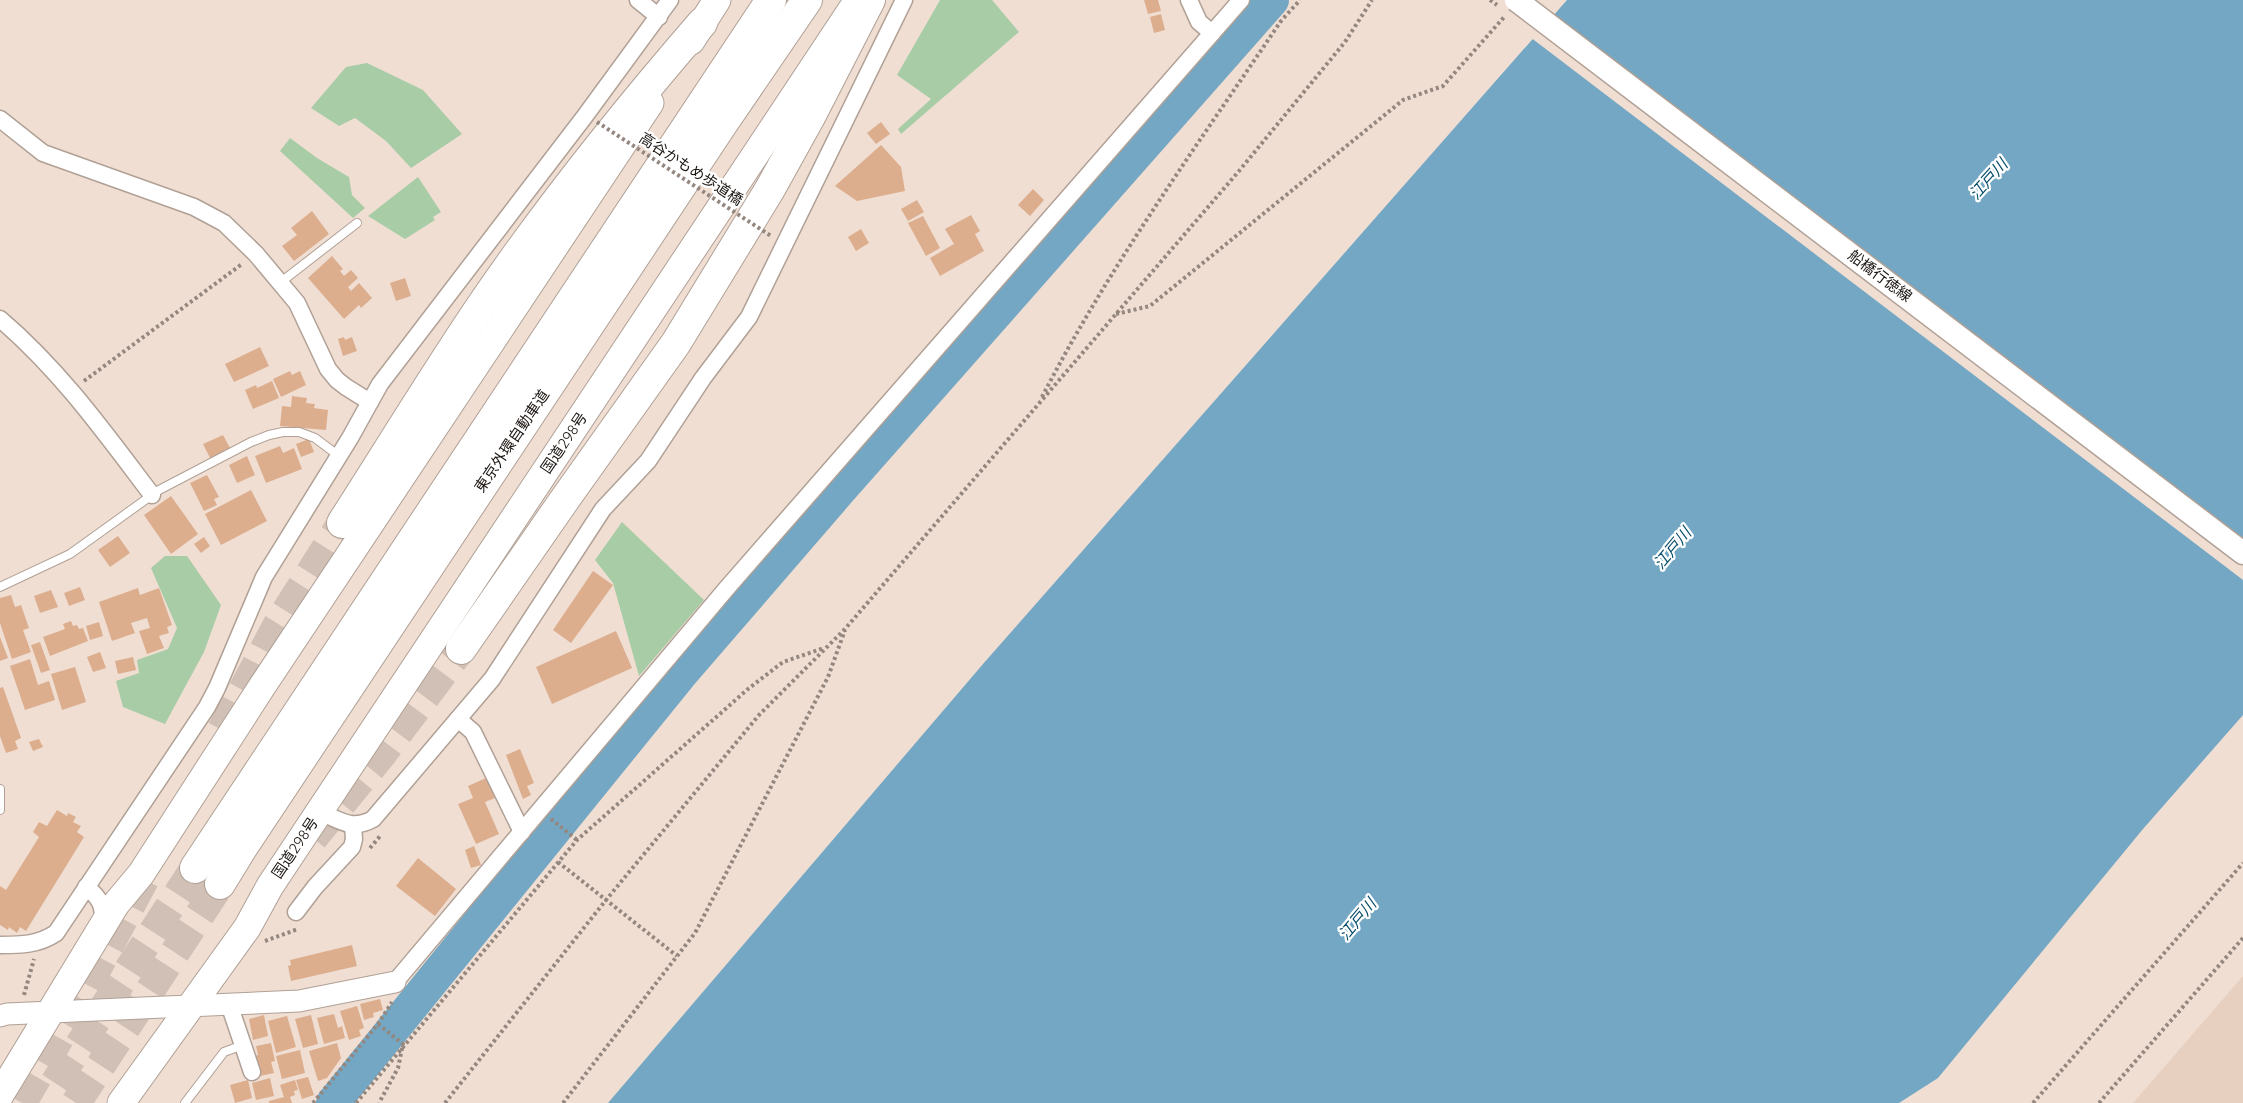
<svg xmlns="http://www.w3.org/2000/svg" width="2243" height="1103" viewBox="0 0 2243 1103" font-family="Quicksand,'Noto Sans JP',sans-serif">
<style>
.built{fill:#e8d0c0}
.green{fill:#a8cda6}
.water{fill:#73a7c3}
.pier{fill:#f0ded3}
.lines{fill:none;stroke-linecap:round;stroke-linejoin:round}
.river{stroke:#73a7c3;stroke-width:34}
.building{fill:#dcae8e}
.motorway-tunnel{stroke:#d0c0b6;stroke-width:30;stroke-dasharray:30 15;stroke-linecap:butt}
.service-casing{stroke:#b0a095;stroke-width:10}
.minor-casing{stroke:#b0a095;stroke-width:19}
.tertiary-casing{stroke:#b0a095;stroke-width:23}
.secondary-casing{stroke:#b0a095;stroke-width:25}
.trunk-casing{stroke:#b0a095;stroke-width:29}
.motorway-casing{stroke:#b0a095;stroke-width:32}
.path{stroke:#94877f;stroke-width:4;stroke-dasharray:3 3;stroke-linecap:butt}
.service{stroke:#fff;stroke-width:8}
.minor{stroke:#fff;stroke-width:16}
.tertiary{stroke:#fff;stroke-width:21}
.secondary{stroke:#fff;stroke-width:22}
.trunk{stroke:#fff;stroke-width:27}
.motorway{stroke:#fff;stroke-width:30}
.secondary-bridge-casing{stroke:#b0a095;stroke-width:25;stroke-linecap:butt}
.path-bridge{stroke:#94877f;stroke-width:4;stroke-dasharray:3 3;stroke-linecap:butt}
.secondary-bridge{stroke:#fff;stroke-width:22}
.labels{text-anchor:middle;stroke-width:4.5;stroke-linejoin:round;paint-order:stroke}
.street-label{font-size:15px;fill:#1c1612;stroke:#fff}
.water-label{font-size:16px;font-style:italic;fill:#064d6a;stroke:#fff}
</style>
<rect width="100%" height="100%" fill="#f0ded3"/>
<path class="built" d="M 2243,976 L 2243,1103 L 2133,1103 Z"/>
<g class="green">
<path d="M 940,0 L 992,0 L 1019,32 L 901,134 L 898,129 L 931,99 L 897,75 Z"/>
<path d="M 367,63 L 423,90 L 462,134 L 411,168 L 386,141 L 355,118 L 339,126 L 311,108 L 346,67 Z"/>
<path d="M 290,138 L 317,158 L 349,177 L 352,195 L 365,208 L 353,218 L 280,151 Z"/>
<path d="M 418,177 L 441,212 L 433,217 L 435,220 L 405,239 L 368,216 Z"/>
<path d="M 622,522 L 704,600 L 639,676 L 613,583 L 595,560 Z"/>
<path d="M 165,556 L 187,556 L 221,605 L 204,652 L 165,724 L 123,707 L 116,681 L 139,673 L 137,660 L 168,649 L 177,628 L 151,568 Z"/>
</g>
<path class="water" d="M 1567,0 L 2243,0 L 2243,715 L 2143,829 L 1938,1078 L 1899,1103 L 608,1103 L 983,664 Z"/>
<path class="pier" d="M 1550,14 L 2243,538 L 2243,580 L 1530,37 Z"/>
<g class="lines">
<path class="river" d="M 333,1103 L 680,675 L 838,492 L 1272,0"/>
</g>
<g class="building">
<path d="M 1144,0 L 1158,0 L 1161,11 L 1148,14 Z"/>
<path d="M 1161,14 L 1165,30 L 1154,33 L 1150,17 Z"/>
<path d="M 881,122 L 890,134 L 876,144 L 867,133 Z"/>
<path d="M 881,145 L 901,167 L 905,191 L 857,201 L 835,186 Z"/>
<path d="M 1033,189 L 1044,200 L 1030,216 L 1018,205 Z"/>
<path d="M 917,200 L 924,212 L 908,221 L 901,209 Z"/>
<path d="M 312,211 L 329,234 L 294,261 L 282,246 L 297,235 L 291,228 Z"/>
<path d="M 971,215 L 980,231 L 975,234 L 984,251 L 940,276 L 930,258 L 954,244 L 945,229 Z"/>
<path d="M 923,216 L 940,248 L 926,256 L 908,223 Z"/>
<path d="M 861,229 L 869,243 L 856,251 L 848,237 Z"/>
<path d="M 332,256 L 343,269 L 340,271 L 344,276 L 351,270 L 358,278 L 348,287 L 351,291 L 359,283 L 372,298 L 361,308 L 359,305 L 344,319 L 308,278 Z"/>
<path d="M 405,278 L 411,296 L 396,301 L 390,283 Z"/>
<path d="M 344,337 L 345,340 L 352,337 L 357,351 L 343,356 L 338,339 Z"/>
<path d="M 260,347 L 269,366 L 234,382 L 225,364 Z"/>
<path d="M 290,371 L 292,375 L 300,371 L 306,385 L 281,397 L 273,379 Z"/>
<path d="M 272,381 L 279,398 L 253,409 L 245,390 L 256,385 L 257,388 Z"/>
<path d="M 292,396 L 307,398 L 306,403 L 315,404 L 314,408 L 328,410 L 326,430 L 280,426 L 282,406 L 291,407 Z"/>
<path d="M 223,435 L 230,448 L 210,458 L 203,444 Z"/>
<path d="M 309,439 L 314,452 L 301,457 L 296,444 Z"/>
<path d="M 280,446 L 283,453 L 294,448 L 302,469 L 266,483 L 255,456 Z"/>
<path d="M 247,456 L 255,475 L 237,483 L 229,465 Z"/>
<path d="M 207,475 L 219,497 L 214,499 L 217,505 L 204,511 L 190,483 Z"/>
<path d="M 251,490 L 267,521 L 221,545 L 205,514 Z"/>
<path d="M 171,496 L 198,534 L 171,554 L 144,515 Z"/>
<path d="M 118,536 L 130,553 L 110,567 L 98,550 Z"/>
<path d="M 204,537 L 210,546 L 201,553 L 194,544 Z"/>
<path d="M 593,571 L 613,585 L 571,643 L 553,630 Z"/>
<path d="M 80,587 L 85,600 L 69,606 L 64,593 Z"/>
<path d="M 138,588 L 140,595 L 159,588 L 172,625 L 167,627 L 169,633 L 159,636 L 164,648 L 147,654 L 139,631 L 150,628 L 147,618 L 131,623 L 135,633 L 112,641 L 99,602 Z"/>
<path d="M 51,590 L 58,607 L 40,613 L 34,596 Z"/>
<path d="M 11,595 L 15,607 L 21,605 L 29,628 L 23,630 L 31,652 L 12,659 L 0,623 L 0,598 Z"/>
<path d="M 71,621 L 73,626 L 77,625 L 79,629 L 83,628 L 88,641 L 50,656 L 43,637 L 65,629 L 63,624 Z"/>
<path d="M 99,622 L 103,636 L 90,640 L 86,626 Z"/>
<path d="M 616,631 L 632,668 L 552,704 L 536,667 Z"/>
<path d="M 0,637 L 8,658 L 0,661 Z"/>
<path d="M 40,642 L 50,670 L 41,673 L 31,645 Z"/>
<path d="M 100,652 L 106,668 L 93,672 L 87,657 Z"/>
<path d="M 133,657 L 136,670 L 118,674 L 115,661 Z"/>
<path d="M 30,659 L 38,685 L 49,681 L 55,700 L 25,710 L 10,666 Z"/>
<path d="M 75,667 L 86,702 L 62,710 L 51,674 Z"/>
<path d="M 3,687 L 21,738 L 15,741 L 18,749 L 6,753 L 0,736 L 0,688 Z"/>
<path d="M 39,739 L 43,747 L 33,751 L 29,742 Z"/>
<path d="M 520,749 L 534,783 L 527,786 L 531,795 L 523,799 L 506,755 Z"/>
<path d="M 486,778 L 495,798 L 485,802 L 499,834 L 476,844 L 458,804 L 473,798 L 468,786 Z"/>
<path d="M 57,810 L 67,816 L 68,813 L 76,817 L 73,822 L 81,826 L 77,832 L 84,837 L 26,931 L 20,927 L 17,933 L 9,927 L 8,930 L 0,925 L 0,886 L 6,890 L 39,837 L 33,832 L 39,822 L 47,826 Z"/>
<path d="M 474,846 L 481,865 L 471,868 L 465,850 Z"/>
<path d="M 418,858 L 456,889 L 435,916 L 396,886 Z"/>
<path d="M 352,945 L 357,966 L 291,981 L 288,966 L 291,965 L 290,960 Z"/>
<path d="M 380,999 L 383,1010 L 373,1013 L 374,1017 L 364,1020 L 360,1004 Z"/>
<path d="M 357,1006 L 364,1028 L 359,1030 L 361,1036 L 349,1040 L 340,1011 Z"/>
<path d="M 334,1014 L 338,1028 L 342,1026 L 345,1038 L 324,1044 L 317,1018 Z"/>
<path d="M 264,1015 L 268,1036 L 253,1040 L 249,1019 Z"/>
<path d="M 311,1015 L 318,1044 L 303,1048 L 295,1019 Z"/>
<path d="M 287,1016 L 296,1047 L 276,1053 L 268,1021 Z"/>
<path d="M 271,1043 L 275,1061 L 271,1062 L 274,1073 L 260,1076 L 255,1056 L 258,1055 L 256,1046 Z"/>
<path d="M 337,1043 L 341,1058 L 327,1078 L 318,1081 L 309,1051 Z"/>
<path d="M 300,1050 L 305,1073 L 282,1079 L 276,1056 Z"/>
<path d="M 308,1077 L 314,1095 L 302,1099 L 296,1080 Z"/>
<path d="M 270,1078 L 274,1096 L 256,1100 L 252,1083 Z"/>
<path d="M 248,1080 L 252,1098 L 235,1103 L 230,1085 Z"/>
<path d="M 295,1080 L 298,1090 L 294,1091 L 295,1095 L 290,1097 L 292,1103 L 269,1103 L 269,1101 L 284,1097 L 280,1085 Z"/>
</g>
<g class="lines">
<g class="motorway-tunnel">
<path d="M 222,730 L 277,626 L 342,523"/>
<path d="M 313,838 L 382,754 L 461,649"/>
<path d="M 55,1083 L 195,868"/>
<path d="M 22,1103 L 70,1019 L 147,874"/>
<path d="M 76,1103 L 220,884"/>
</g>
<defs>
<g id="service">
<path d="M 281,282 L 357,223"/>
<path d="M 0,587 L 70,554 L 159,490 L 251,442 L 269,435 L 283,432 L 299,432 L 315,438 L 339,456"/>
<path d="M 0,789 L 0,810"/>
<path d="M 185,1103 L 224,1052 L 243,1045"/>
</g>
<g id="minor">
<path d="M 638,0 L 659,17"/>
<path d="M 1189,0 L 1199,22 L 1212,33"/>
<path d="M 0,119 L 43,153 L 194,207 L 224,223 L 256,254 L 297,303 L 328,369 L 337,380 L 346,387 L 370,402"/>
<path d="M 0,319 C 60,370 105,433 152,495"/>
<path d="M 458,719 L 473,732 L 522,832"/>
<path d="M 320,812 C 340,820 351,831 373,819 L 492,679 L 603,509 L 648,461 L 703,378 L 749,317 L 904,0"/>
<path d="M 86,887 C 101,898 104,907 103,925"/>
<path d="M 296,912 L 315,887 L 352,847 L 354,839 L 353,826"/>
<path d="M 0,945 C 21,945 38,945 56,933 L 207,707 L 217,688 L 264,577 L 350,438 L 380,384 L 585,116 L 670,0"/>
<path d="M 395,982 L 727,588 L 1241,0"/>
<path d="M 229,1004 L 252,1072"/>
</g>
<path id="tertiary" d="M 0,1016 L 7,1014 L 299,1001 L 395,982"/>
<path id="secondary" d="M 1671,118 L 2243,553"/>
<g id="trunk">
<path d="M 691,41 L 717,0"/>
<path d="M 0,1095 L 116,904 L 141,874 L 261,688 L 650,103"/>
<path d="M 121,1103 L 247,928 L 270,886 L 858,0"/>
</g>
<g id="motorway">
<path d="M 342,523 C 389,450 435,374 484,302 C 551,204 625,112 702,23"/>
<path d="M 461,649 L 565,499 L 676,343 L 770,189 L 811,115 L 870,0"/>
<path d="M 195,868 L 771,0"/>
<path d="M 220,884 L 242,848 L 721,126 L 807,0"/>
</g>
</defs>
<use href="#service" class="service-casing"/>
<use href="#minor" class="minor-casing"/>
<use href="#tertiary" class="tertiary-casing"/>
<use href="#secondary" class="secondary-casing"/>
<use href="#trunk" class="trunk-casing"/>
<use href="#motorway" class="motorway-casing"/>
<g class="path">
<path d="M 1116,314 L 1150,306 L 1403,100 L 1443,86 L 1505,16"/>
<path d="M 84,381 L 242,264"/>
<path d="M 1042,397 C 1110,265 1198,144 1281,21 L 1300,0"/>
<path d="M 551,819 L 577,840"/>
<path d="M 370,848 L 381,835"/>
<path d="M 558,862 L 677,956"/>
<path d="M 265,941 L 298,929"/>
<path d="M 24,995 L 34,959"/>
<path d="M 378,1024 L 403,1044 L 398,1068 L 379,1103"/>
<path d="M 313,1103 L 378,1024 L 392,1002"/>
<path d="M 356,1103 L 577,840 L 748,689 L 783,662 L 824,648"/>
<path d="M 445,1103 L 606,900 L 759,715 L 845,629 L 1239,171 L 1345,42 L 1372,0"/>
<path d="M 563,1103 L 695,933 L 828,677 L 845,630"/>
<path d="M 2033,1103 L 2243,863"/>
<path d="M 2099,1103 L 2243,938"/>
</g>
<use href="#service" class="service"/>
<use href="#minor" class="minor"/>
<use href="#tertiary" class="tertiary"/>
<use href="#secondary" class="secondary"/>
<use href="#trunk" class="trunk"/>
<use href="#motorway" class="motorway"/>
<defs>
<path id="secondary-bridge" d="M 1516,0 L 1671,118"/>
</defs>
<use href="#secondary-bridge" class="secondary-bridge-casing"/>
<g class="path-bridge">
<path d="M 1490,0 L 1497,5"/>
<path d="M 597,122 L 771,236"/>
</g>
<use href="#secondary-bridge" class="secondary-bridge"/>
</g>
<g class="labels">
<g class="street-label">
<text transform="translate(691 169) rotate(33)" y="5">高谷かもめ歩道橋</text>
<text transform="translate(1880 276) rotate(37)" y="5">船橋行徳線</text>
<text transform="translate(512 441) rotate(-56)" y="5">東京外環自動車道</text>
<text transform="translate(564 443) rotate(-56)" y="5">国道298号</text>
<text transform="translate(295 848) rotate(-56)" y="5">国道298号</text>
</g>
<g class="water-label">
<text transform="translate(1988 179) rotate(-48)" y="6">江戸川</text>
<text transform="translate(1672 548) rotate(-50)" y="6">江戸川</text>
<text transform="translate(1357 919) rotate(-50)" y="6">江戸川</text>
</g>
</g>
</svg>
